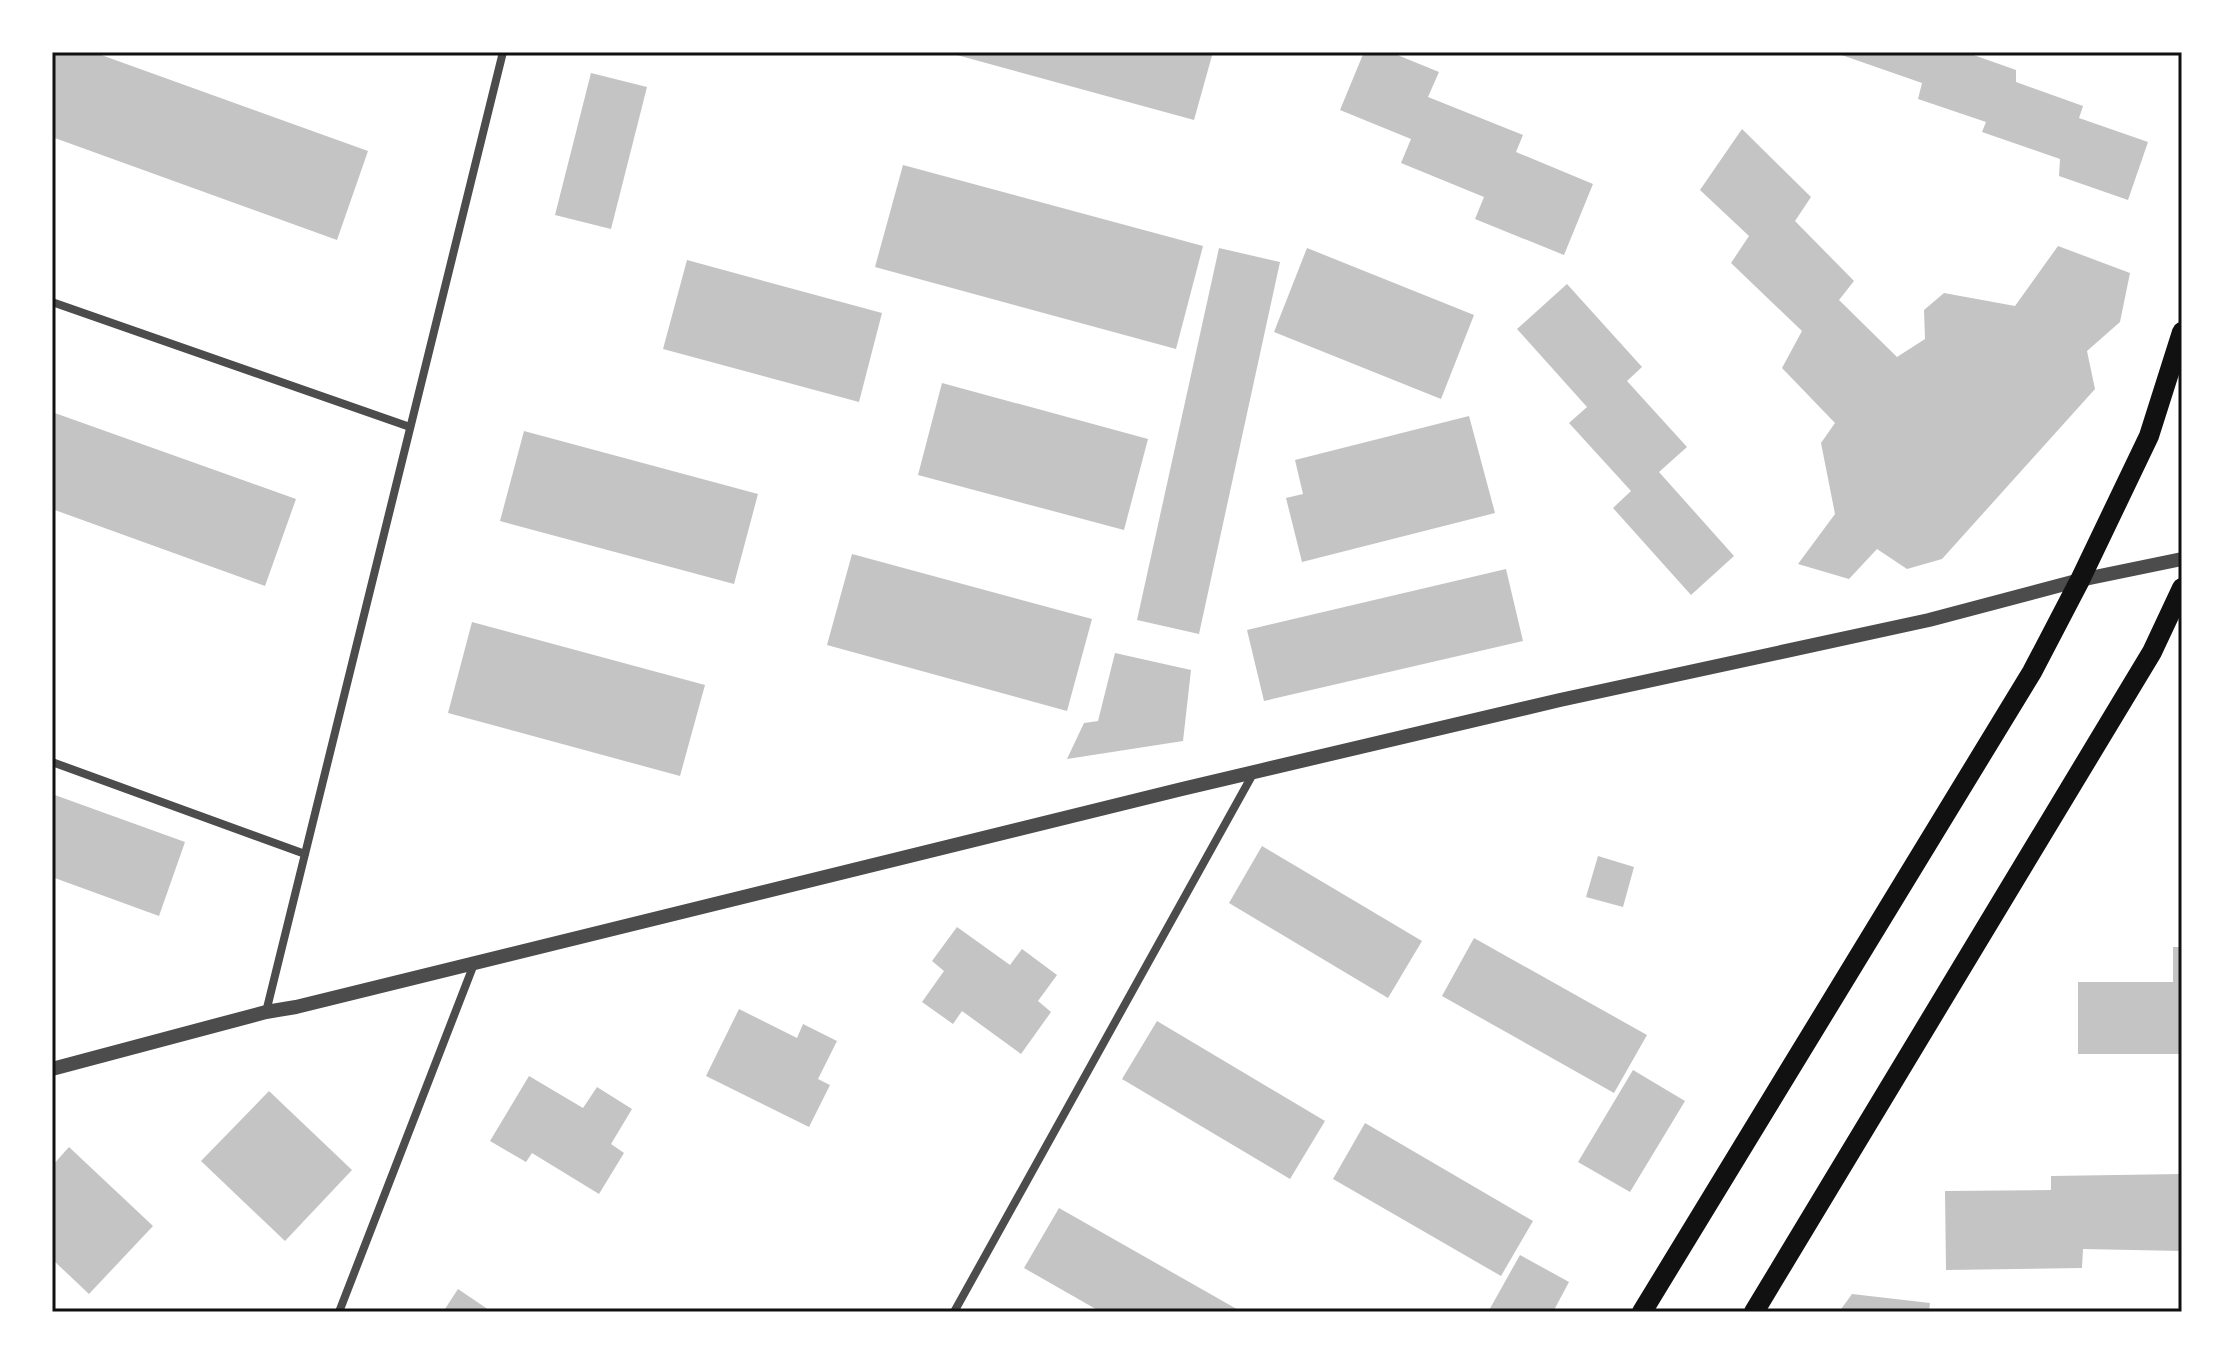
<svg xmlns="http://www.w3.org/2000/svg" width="2234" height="1364" viewBox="0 0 2234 1364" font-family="Lato,sans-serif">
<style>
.building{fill:#c4c4c4}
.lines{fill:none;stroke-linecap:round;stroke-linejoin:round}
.minor{stroke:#4c4c4c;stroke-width:8}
.tertiary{stroke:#4c4c4c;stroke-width:14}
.primary{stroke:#111;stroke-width:20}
.neatline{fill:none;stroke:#111;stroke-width:3}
</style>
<rect width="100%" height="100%" fill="#fff"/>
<g class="building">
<path d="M 52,52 L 93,52 L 368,151 L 337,240 L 52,137 Z"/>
<path d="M 946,52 L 1213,52 L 1194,120 Z"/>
<path d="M 1364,52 L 1390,52 L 1439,72 L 1428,97 L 1523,135 L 1516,152 L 1593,184 L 1564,255 L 1475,219 L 1484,197 L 1401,163 L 1411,139 L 1340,110 Z"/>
<path d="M 1833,52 L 1965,52 L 2016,70 L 2016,82 L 2083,106 L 2079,118 L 2148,142 L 2128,200 L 2059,176 L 2060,159 L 1982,132 L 1986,122 L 1918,99 L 1922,83 Z"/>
<path d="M 591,73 L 647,87 L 611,229 L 555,215 Z"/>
<path d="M 1742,129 L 1811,197 L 1795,221 L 1854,281 L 1839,300 L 1897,357 L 1925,339 L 1924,310 L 1944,293 L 2015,306 L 2058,246 L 2130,273 L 2120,322 L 2087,351 L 2095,389 L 1942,559 L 1907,569 L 1877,549 L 1849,579 L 1798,564 L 1835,514 L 1821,443 L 1835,423 L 1782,368 L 1802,331 L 1731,263 L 1749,236 L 1700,190 Z"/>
<path d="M 903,165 L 1203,246 L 1176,349 L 875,267 Z"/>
<path d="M 1219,248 L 1280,262 L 1199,634 L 1137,620 Z"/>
<path d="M 1307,248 L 1474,315 L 1441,399 L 1274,332 Z"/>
<path d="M 687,260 L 882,313 L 859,402 L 663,349 Z"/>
<path d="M 1567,284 L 1642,367 L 1627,381 L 1687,447 L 1659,472 L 1734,556 L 1691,595 L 1613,508 L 1631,491 L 1569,423 L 1587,407 L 1517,329 Z"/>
<path d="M 942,383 L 1148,439 L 1124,530 L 918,475 Z"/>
<path d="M 52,412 L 296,499 L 265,586 L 52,509 Z"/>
<path d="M 1469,416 L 1495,513 L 1302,562 L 1286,498 L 1303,494 L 1295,460 Z"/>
<path d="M 524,431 L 758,494 L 734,584 L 500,521 Z"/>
<path d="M 852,554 L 1092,619 L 1067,711 L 827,645 Z"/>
<path d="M 1506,569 L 1523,641 L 1264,701 L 1247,630 Z"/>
<path d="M 472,622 L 705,685 L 680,776 L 448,713 Z"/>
<path d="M 1115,653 L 1191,670 L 1183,741 L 1067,759 L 1084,723 L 1098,721 Z"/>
<path d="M 52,794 L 185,842 L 159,916 L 52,877 Z"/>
<path d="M 1262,846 L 1422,941 L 1388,998 L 1229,903 Z"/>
<path d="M 1598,856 L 1634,867 L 1623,907 L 1586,897 Z"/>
<path d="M 957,927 L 1010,965 L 1022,949 L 1057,975 L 1038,1001 L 1051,1012 L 1021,1054 L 962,1011 L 953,1024 L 922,1002 L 944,971 L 932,961 Z"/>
<path d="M 1474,938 L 1647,1035 L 1614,1093 L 1442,996 Z"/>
<path d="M 2173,947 L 2182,947 L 2182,1054 L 2078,1054 L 2078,982 L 2173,982 Z"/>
<path d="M 739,1009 L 797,1038 L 803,1024 L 837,1041 L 818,1079 L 830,1085 L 809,1127 L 706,1076 Z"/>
<path d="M 1157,1021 L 1325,1121 L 1290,1179 L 1122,1079 Z"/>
<path d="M 1633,1070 L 1685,1101 L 1630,1192 L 1578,1162 Z"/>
<path d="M 529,1076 L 583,1108 L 597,1087 L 632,1109 L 611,1144 L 624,1153 L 599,1194 L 532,1153 L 526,1162 L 490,1141 Z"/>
<path d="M 269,1091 L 352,1170 L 285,1241 L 201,1161 Z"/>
<path d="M 1365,1123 L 1533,1221 L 1501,1276 L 1333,1179 Z"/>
<path d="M 69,1147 L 153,1226 L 89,1294 L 52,1259 L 52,1166 Z"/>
<path d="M 2182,1174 L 2182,1251 L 2083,1249 L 2082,1268 L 1946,1270 L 1945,1191 L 2051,1190 L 2051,1176 Z"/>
<path d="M 1059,1208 L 1242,1312 L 1101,1312 L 1024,1268 Z"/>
<path d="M 1520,1255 L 1569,1282 L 1553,1312 L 1488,1312 Z"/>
<path d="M 458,1289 L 492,1312 L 443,1312 Z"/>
<path d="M 1852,1294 L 1930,1303 L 1929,1312 L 1839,1312 Z"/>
</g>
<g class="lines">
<g class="minor">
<path d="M 52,302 L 410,427"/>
<path d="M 52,762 L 305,854"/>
<path d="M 266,1012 L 503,52"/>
<path d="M 339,1312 L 474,964"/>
<path d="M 954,1312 L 1254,772"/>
</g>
<path class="tertiary" d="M 52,1069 L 266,1012 L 296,1007 L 1182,789 L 1560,700 L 1929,620 L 2080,580 L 2182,559"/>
<g class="primary">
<path d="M 1642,1312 L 2032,672 L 2080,580 L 2149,436 L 2182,332"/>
<path d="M 1754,1312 L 2152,652 L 2182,588"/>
</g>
</g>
<rect width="2234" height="1364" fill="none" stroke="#ffffff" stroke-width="108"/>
<rect x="54" y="54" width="2126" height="1256" class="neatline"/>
</svg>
